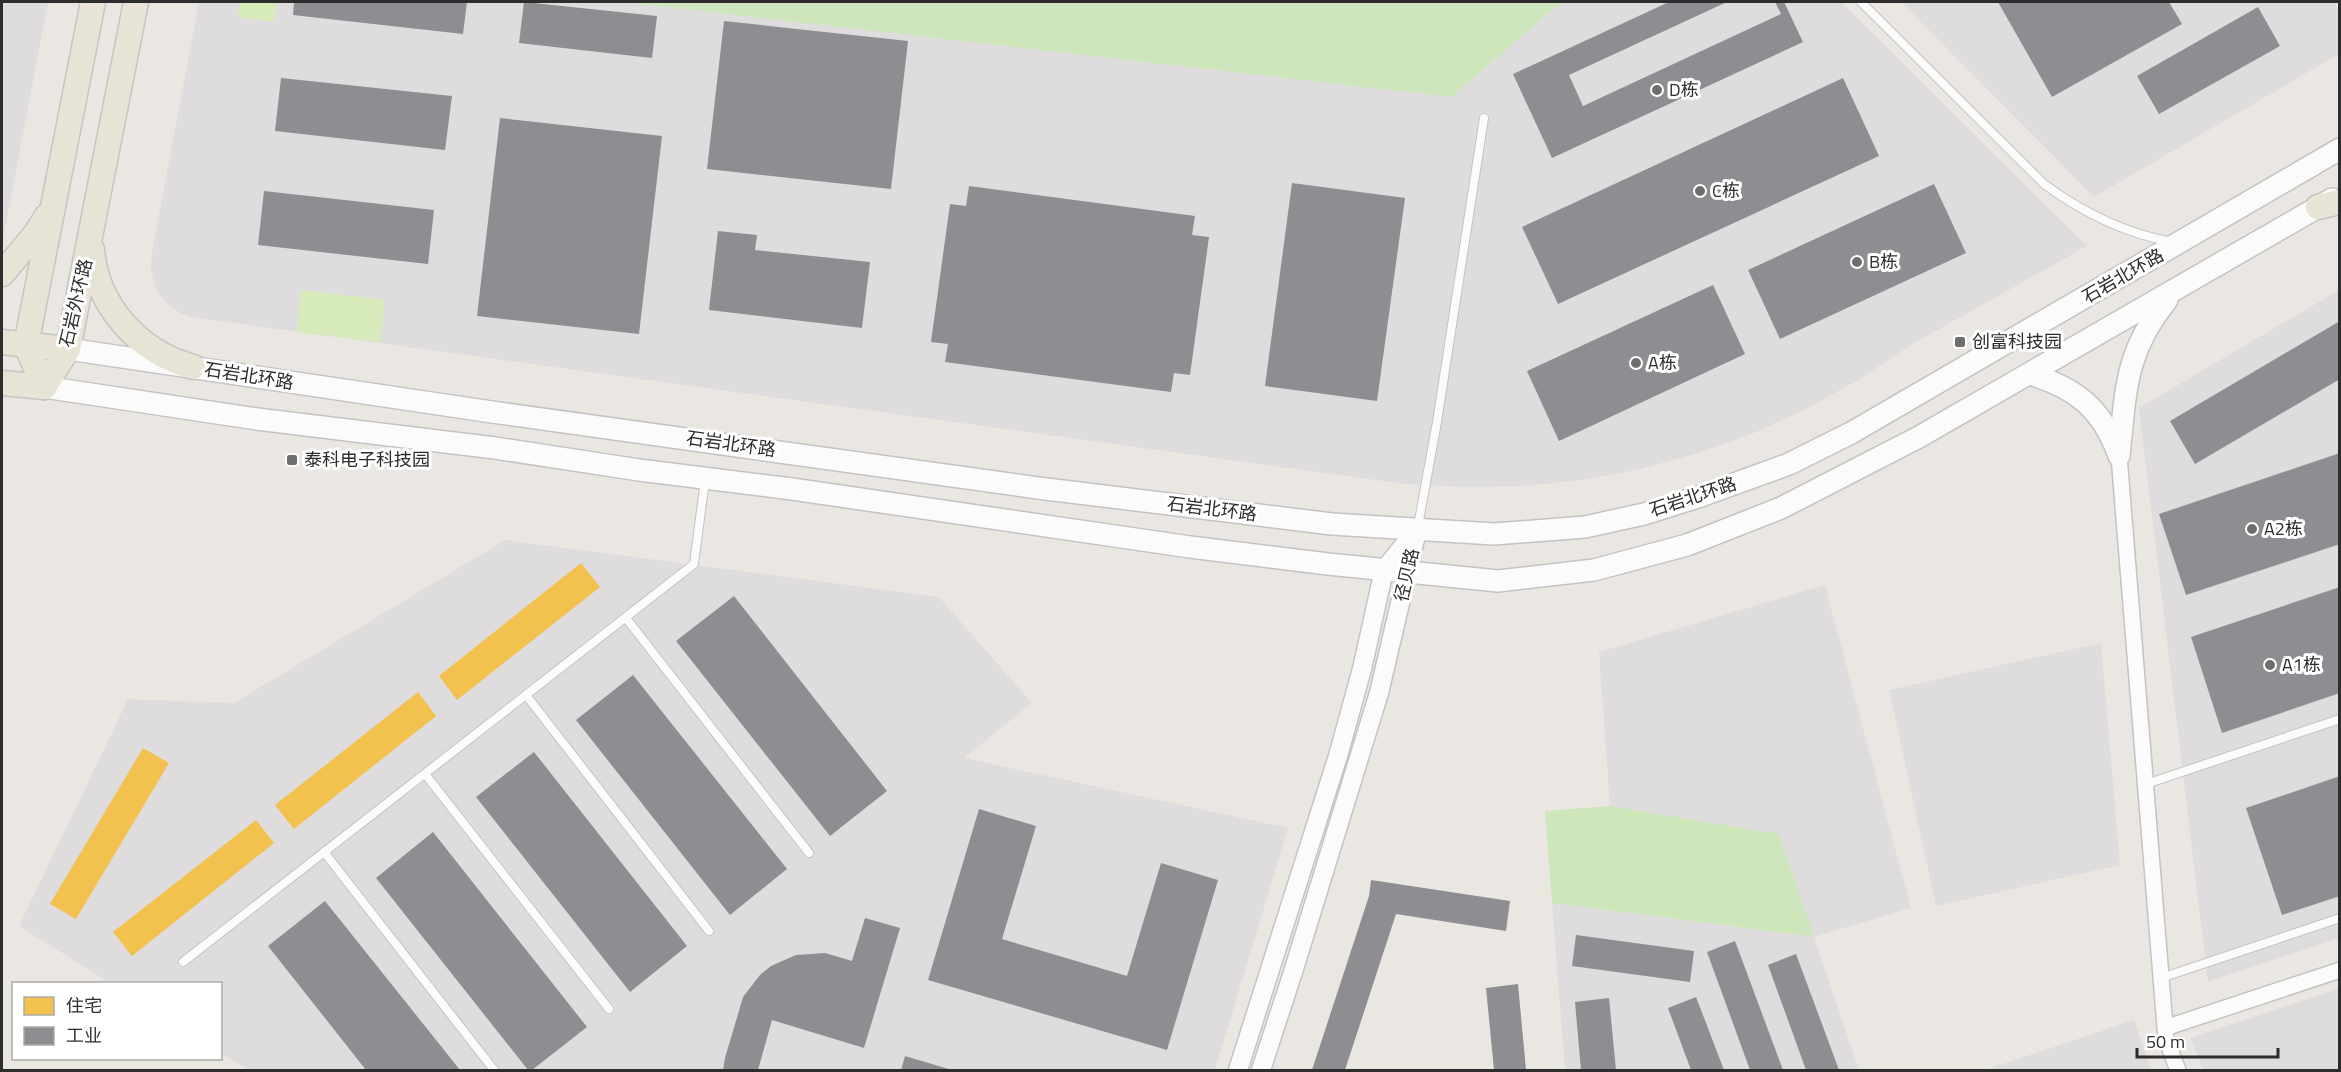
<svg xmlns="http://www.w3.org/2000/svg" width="2341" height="1072" viewBox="0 0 2341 1072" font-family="'Titillium Web','Noto Sans SC',sans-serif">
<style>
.industrial{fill:#dfdcde}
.green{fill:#cde6bc}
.pitch{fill:#d7eab9}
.homes{fill:#f2c14e}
.industry{fill:#8d8d92}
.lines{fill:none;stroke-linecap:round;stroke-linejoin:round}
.service-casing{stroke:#c4c3c3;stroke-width:10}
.minor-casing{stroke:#c4c3c3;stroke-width:18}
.tertiary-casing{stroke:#c4c3c3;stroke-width:21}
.secondary-casing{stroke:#c4c3c3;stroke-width:24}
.primary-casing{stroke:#c6c4c3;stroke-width:27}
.service{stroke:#fcfbfb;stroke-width:8}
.minor{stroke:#fcfbfb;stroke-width:15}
.tertiary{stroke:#fcfbfb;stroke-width:18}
.secondary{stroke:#fcfbfb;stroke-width:21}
.primary{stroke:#e7e4d5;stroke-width:24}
.poi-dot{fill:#6f6e6c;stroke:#fff;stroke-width:2}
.labels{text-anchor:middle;stroke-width:6;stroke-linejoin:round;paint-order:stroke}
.poi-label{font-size:18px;fill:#2d2d2d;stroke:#fff;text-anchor:start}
.street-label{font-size:18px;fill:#2d2d2d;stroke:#fff}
</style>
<rect width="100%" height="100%" fill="#eae7e2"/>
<g class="industrial">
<path d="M 2,2 L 48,2 L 2,245 Z"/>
<path d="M 199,2 L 622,2 L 1451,97 L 1562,2 L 1841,2 L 2087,246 L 1909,346 L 1860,379 L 1808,408 L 1754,433 L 1698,453 L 1641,469 L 1583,480 L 1524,486 L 1464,487 L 1405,484 L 197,318 L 180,313 L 165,302 L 155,287 L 151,270 L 152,252 Z"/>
<path d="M 1901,2 L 2335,2 L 2339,15 L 2339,54 L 2094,197 Z"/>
<path d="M 2339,290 L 2339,938 L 2208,982 L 2139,408 Z"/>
<path d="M 505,540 L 939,597 L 1032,703 L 964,758 L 1288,828 L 1215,1070 L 249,1070 L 221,1053 L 220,984 L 110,983 L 19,926 L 128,699 L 234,703 Z"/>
<path d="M 1825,585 L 1911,908 L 1814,937 L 1859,1070 L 1565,1070 L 1552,903 L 1813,937 L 1779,834 L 1610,806 L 1599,652 Z"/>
<path d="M 2101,643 L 2120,865 L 1936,906 L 1889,690 Z"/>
<path d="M 2339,989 L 2339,1070 L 2203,1070 L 2190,1038 Z"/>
<path d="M 2134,1020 L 2151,1070 L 1985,1070 Z"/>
</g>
<g class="green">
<path d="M 622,2 L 1562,2 L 1451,97 Z"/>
<path d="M 1610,806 L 1779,834 L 1814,937 L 1552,903 L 1545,811 Z"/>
</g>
<g class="pitch">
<path d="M 240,2 L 277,2 L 274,22 L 238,17 Z"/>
<path d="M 301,290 L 385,300 L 380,342 L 297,332 Z"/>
</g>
<g class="homes">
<path d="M 581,563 L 600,587 L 457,700 L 439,676 Z"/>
<path d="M 418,692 L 436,716 L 294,829 L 275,805 Z"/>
<path d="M 143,748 L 169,763 L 76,919 L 50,904 Z"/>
<path d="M 256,820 L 274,843 L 132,956 L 113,932 Z"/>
</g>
<g class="industry">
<path d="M 294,2 L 467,2 L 463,34 L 293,15 Z"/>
<path d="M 524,2 L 657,16 L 652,58 L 519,43 Z"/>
<path d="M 1669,2 L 1727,2 L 1569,75 L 1583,106 L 1781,14 L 1775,2 L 1784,2 L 1803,42 L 1552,158 L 1513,74 Z"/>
<path d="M 1998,2 L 2169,2 L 2182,24 L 2052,97 Z"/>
<path d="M 2258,7 L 2280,46 L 2159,114 L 2137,76 Z"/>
<path d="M 724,21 L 908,41 L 891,189 L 707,169 Z"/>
<path d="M 281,78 L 452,96 L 445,150 L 275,131 Z"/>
<path d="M 1843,78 L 1879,156 L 1558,304 L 1522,227 Z"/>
<path d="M 500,118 L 662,136 L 639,334 L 477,316 Z"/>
<path d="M 1292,183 L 1405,198 L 1377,401 L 1265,386 Z"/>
<path d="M 1934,184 L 1966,253 L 1780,339 L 1748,270 Z"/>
<path d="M 969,186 L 1195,216 L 1192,235 L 1209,237 L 1190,375 L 1174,373 L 1171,392 L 945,362 L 948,344 L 931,342 L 950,204 L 966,206 Z"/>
<path d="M 264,191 L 434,210 L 428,264 L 258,245 Z"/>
<path d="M 718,231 L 757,235 L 755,250 L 870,262 L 862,328 L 709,310 Z"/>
<path d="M 1713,285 L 1745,354 L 1559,441 L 1527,371 Z"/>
<path d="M 2340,321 L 2340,379 L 2195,464 L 2170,421 Z"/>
<path d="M 2340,453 L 2340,544 L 2186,595 L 2159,514 Z"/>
<path d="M 2340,587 L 2340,693 L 2222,733 L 2191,637 Z"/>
<path d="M 734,596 L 887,791 L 830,836 L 676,641 Z"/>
<path d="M 633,675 L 787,869 L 730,915 L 576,720 Z"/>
<path d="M 534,752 L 687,946 L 630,992 L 476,797 Z"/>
<path d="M 2340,776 L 2340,896 L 2282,915 L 2246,808 Z"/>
<path d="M 979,809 L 1036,826 L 1002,939 L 1127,976 L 1161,863 L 1218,880 L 1167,1050 L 928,980 Z"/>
<path d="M 433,832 L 587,1027 L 532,1070 L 528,1070 L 376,878 Z"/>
<path d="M 1371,880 L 1510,901 L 1506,931 L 1396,914 L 1345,1070 L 1312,1070 L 1369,896 Z"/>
<path d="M 325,901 L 460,1070 L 366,1070 L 268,946 Z"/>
<path d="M 865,918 L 900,928 L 864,1048 L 772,1020 L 758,1070 L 723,1070 L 725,1058 L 743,997 L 760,975 L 771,966 L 796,955 L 825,953 L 852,961 Z"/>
<path d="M 1576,935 L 1694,951 L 1690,982 L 1572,966 Z"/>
<path d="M 1735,941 L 1783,1070 L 1750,1070 L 1707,952 Z"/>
<path d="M 1796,954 L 1839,1070 L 1806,1070 L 1768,965 Z"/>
<path d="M 1518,984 L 1526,1070 L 1494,1070 L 1486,988 Z"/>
<path d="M 1696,997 L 1724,1070 L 1691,1070 L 1668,1008 Z"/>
<path d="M 1609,998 L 1616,1070 L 1581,1070 L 1575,1002 Z"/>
<path d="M 905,1056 L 952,1070 L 901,1070 Z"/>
</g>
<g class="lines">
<defs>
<g id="service">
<path d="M 1861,2 L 2044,184 C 2083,213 2124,233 2172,242"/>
<path d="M 1418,526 L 1437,422 L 1484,118"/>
<path d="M 626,618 L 809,853"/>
<path d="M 526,695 L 709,931"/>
<path d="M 425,774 L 609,1009"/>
<path d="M 2146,784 L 2340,719"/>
<path d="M 324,852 L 494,1070"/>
<path d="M 183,962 L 694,564 L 705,480"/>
<path d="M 2161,978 L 2340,918"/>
</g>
<g id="minor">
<path d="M 2119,456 L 2166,1039 L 2178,1070"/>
<path d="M 2165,1028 L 2340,970"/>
</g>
<g id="tertiary">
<path d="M 1238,1070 L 1338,756 L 1362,669 L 1384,570 L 1418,528"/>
<path d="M 1261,1070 L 1294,969 L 1379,693 L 1416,535"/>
</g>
<g id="secondary">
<path d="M 68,349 L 492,412 L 1038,488 L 1332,524 L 1494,534 L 1585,527 L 1644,514 L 1701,496 L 1789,464 L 1851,433 L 2340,149"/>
<path d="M 2030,374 C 2076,388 2101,408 2118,453"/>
<path d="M 44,387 L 257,419 L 495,448 L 639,470 L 792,489 L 1190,547 L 1328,564 L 1498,581 L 1594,570 L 1687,545 L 1781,508 L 1919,437 L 2332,199"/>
<path d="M 2119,456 C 2126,392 2124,353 2167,300"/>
</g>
<g id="primary">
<path d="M 2318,207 L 2340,202"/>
<path d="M 92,250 C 97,307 139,352 193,367"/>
<path d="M 2,274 L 34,236 L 47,216"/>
<path d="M 2,342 L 68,349"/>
<path d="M 2,383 L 44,387"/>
<path d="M 44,387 L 68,349 L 136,2"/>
<path d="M 44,387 L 26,345 L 93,2"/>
</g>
</defs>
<use href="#service" class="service-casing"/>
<use href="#minor" class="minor-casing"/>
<use href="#tertiary" class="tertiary-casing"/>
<use href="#secondary" class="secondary-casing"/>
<use href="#primary" class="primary-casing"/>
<use href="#service" class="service"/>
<use href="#minor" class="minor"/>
<use href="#tertiary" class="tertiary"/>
<use href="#secondary" class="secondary"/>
<use href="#primary" class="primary"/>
</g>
<g class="poi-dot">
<circle cx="1657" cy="90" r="6"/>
<circle cx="1700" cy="191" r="6"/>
<circle cx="1857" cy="262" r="6"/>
<rect x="1954" y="336" width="12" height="12" rx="3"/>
<circle cx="1636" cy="363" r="6"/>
<rect x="286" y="454" width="12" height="12" rx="3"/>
<circle cx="2252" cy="529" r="6"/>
<circle cx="2270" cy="665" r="6"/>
</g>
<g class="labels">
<g class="poi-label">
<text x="1669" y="96">D栋</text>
<text x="1712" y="197">C栋</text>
<text x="1869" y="268">B栋</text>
<text x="1972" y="348">创富科技园</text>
<text x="1648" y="369">A栋</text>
<text x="304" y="466">泰科电子科技园</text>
<text x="2264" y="535">A2栋</text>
<text x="2282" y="671">A1栋</text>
</g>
<g class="street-label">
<text transform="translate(2123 276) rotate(-30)" y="6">石岩北环路</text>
<text transform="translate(76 303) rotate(-77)" y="6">石岩外环路</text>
<text transform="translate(249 376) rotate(9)" y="6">石岩北环路</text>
<text transform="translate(731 444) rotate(8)" y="6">石岩北环路</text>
<text transform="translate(1693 497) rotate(-18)" y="6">石岩北环路</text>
<text transform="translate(1212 509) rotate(7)" y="6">石岩北环路</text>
<text transform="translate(1407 575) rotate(-77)" y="6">径贝路</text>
</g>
</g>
<rect width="2341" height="1072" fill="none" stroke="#2d2d2d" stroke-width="6"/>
<rect x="12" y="982" width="210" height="78" fill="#ffffff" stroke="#ababab" stroke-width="1.5"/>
<rect x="24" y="997" width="30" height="18" fill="#f2c14e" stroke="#ababab" stroke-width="1.5"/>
<text x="66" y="1012" font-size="18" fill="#2d2d2d">住宅</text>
<rect x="24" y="1027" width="30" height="18" fill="#8d8d92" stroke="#ababab" stroke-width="1.5"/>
<text x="66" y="1042" font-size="18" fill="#2d2d2d">工业</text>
<path d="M2137 1048v9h141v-9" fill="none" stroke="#2d2d2d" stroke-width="3"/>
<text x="2146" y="1048" font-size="18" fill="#2d2d2d" stroke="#ffffff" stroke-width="4.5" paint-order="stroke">50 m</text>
</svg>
